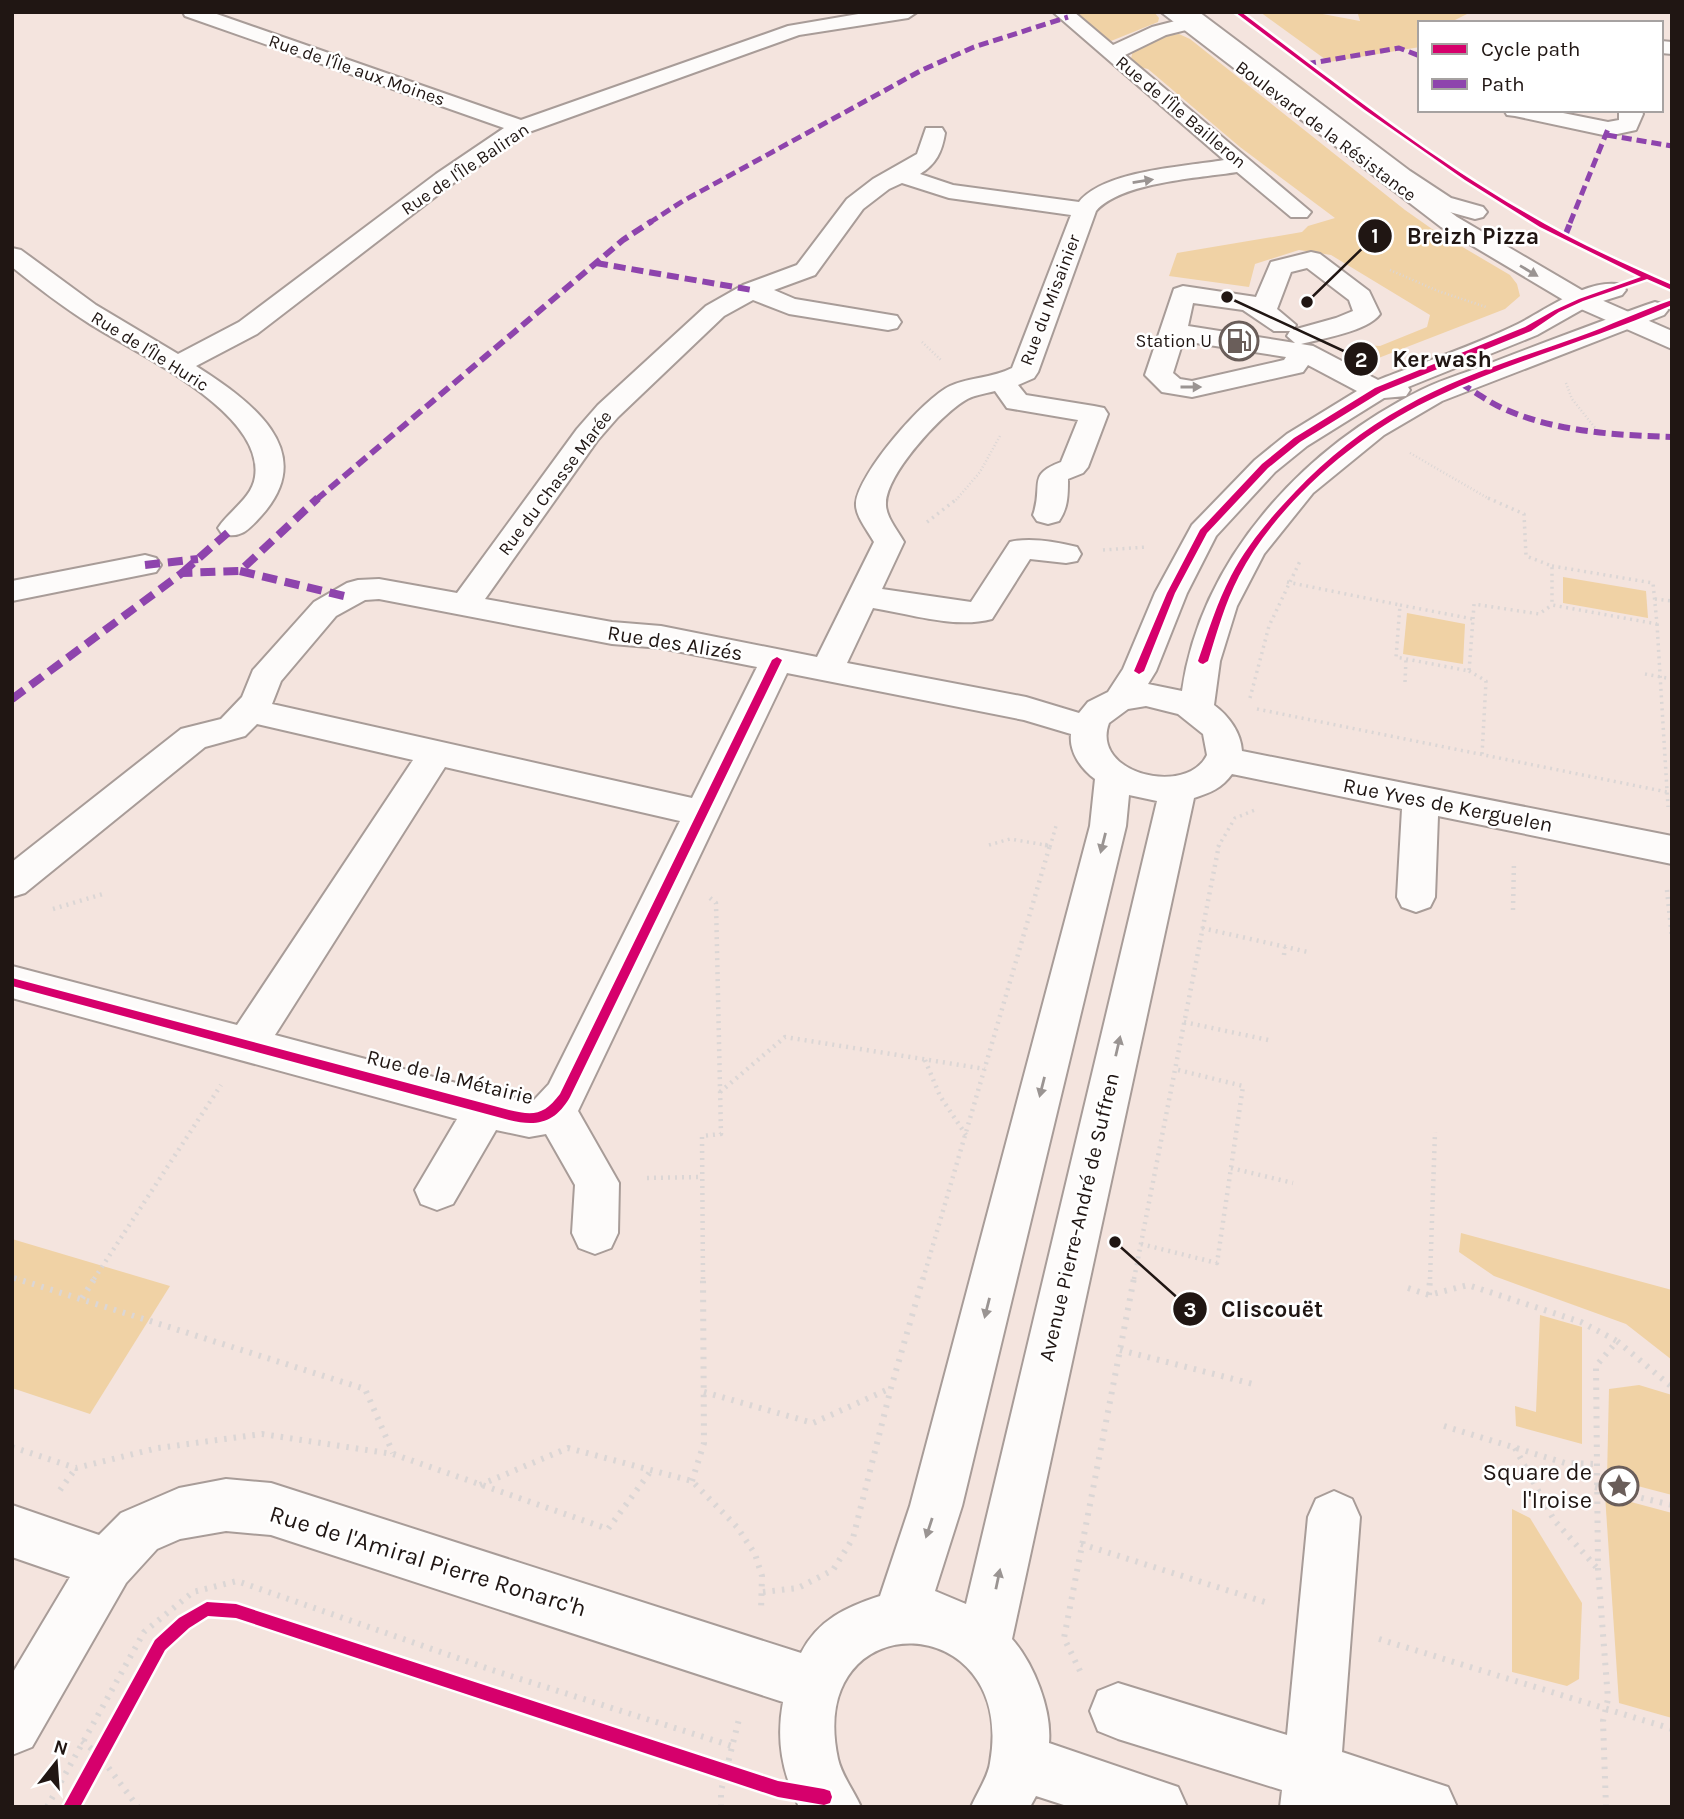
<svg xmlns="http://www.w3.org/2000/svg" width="1684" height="1819" viewBox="0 0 1684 1819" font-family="Karla,sans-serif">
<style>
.green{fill:#f0d2a5}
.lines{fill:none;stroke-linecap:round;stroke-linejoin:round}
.minor-casing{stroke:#a89c98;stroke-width:4}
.major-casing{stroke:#a89c98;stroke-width:4}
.path-far3{stroke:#dbd6d5;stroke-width:2.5;stroke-dasharray:1 2.5;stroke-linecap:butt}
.path-far2{stroke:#dbd6d5;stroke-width:3.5;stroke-dasharray:2 4.5;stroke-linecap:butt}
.path-far1{stroke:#dbd6d5;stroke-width:4.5;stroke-dasharray:2 5;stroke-linecap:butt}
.path{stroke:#dbd6d5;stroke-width:6;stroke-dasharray:2.5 7;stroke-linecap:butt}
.minor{fill:#fdfbfa;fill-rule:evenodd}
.major{fill:#fdfbfa;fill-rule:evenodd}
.quiet-far2{stroke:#8e44ad;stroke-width:5;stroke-dasharray:10 5;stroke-linecap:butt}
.quiet-far1{stroke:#8e44ad;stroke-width:6;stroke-dasharray:12 6;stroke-linecap:butt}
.quiet{stroke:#8e44ad;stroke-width:8;stroke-dasharray:15 8;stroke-linecap:butt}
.cycleway-casing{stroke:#fff;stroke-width:5}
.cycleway{fill:#d6006c;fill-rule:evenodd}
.oneway{fill:#9a9492}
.labels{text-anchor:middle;stroke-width:5;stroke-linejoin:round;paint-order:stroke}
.far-street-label{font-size:18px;fill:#201613;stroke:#fff}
.far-poi-label{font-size:18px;fill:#201613;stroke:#fff;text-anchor:end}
.street-label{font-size:21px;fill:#201613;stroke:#fff}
.near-poi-label{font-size:24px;fill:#201613;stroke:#fff;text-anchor:end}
.near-street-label{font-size:24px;fill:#201613;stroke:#fff}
.leader{fill:none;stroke:#201613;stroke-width:2.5}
.callout-dot{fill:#201613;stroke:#fff;stroke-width:2.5}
.mark-label{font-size:21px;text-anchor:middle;font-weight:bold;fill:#fff}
.callout-label{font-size:23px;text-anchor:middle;font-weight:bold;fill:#201613;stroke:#fff;stroke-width:5;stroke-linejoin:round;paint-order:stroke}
</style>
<rect width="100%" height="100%" fill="#f4e4de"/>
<g class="green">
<path d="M 1074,12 L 1154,12 L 1159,18 L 1158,22 L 1111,41 Z"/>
<path d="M 1260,12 L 1312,12 L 1360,21 L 1358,14 L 1467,14 L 1449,23 L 1420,23 L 1420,47 L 1329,62 Z"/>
<path d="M 1179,34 L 1190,39 L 1405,210 L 1432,229 L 1510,275 L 1517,284 L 1520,296 L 1505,309 L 1363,364 L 1354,352 L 1364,345 L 1380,346 L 1427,327 L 1430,315 L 1331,255 L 1299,250 L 1255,264 L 1249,287 L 1169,276 L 1177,253 L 1302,232 L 1308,226 L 1335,218 L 1240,147 L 1148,69 L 1134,66 L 1130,63 L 1133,50 C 1147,43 1163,35 1179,34 Z"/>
<path d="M 1563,577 L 1646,591 L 1648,618 L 1563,603 Z"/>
<path d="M 1407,613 L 1465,624 L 1463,664 L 1403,654 Z"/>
<path d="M 1461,1233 L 1672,1290 L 1672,1360 L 1626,1324 L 1494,1276 L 1459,1252 Z"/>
<path d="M 12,1239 L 170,1286 L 90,1414 L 12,1388 Z"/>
<path d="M 1540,1315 L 1582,1327 L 1582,1444 L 1516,1426 L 1515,1406 L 1536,1412 Z"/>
<path d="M 1639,1385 L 1672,1395 L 1672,1495 L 1607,1478 L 1609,1389 Z"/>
<path d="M 1605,1495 L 1672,1513 L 1672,1718 L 1619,1703 Z"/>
<path d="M 1512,1509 L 1530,1518 L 1582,1603 L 1579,1679 L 1567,1686 L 1512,1672 Z"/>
</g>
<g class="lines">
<defs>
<g id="minor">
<path d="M 183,12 L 211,12 L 521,120 L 788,26 L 870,12 L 917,12 L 908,18 L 799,35 L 529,132 L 452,184 L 257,334 L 196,366 C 249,400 320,450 262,515 C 249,529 242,539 222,534 L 218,528 C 229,511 252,498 255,477 C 265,412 137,354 90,324 C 63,307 37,287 12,267 L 12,248 L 21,250 L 96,305 L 178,354 L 239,322 L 436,174 L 504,128 L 185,16 Z"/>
<path d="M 1053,12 L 1074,12 L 1113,45 L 1152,27 L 1183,19 L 1177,12 L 1199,12 L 1410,171 L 1451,198 L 1483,207 L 1487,212 L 1483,217 L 1475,219 L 1435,208 L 1394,181 L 1194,28 L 1166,35 L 1125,55 L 1311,212 L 1307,217 L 1291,217 L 1237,172 C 1200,178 1121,182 1096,211 L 1038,372 L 1034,378 L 1018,385 L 1026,395 L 1094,406 L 1104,408 L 1108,414 L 1088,467 L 1083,473 L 1068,479 C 1068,495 1068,508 1059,521 L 1048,524 L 1037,521 L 1033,515 C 1044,484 1026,475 1061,462 L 1078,420 L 1007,408 L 995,391 C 984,394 973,395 964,401 C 940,416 887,473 886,503 C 885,516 898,531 904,542 L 882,589 L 971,602 L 1010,542 C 1030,537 1057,542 1077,547 L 1081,554 L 1077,561 L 1066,563 L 1030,559 L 992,619 C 955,629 911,614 873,608 L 847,663 L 1026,697 L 1079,713 L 1088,702 L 1108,692 L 1123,669 L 1155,593 L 1192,525 L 1255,460 L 1287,434 L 1357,391 L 1308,365 L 1303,372 L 1192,397 L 1162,392 L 1145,375 L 1174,289 L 1183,286 L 1256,297 L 1271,262 L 1311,252 L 1320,254 L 1369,291 L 1380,314 C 1368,331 1321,339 1301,344 L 1313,346 L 1378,380 C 1424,362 1473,346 1518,324 C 1546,310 1589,277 1622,285 L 1626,290 L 1622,295 L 1590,305 L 1537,335 L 1408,387 L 1410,390 L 1406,396 L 1384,398 L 1307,446 L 1275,472 L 1216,536 L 1187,593 L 1156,671 L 1148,684 L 1182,691 C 1201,558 1304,448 1421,390 C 1445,378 1472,371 1496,361 C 1546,342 1596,323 1646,305 L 1655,302 L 1664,305 L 1668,310 L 1664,315 L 1442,401 L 1384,435 L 1313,493 L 1264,554 L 1237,606 L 1220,661 L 1214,705 C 1229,716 1241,733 1242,751 L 1672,836 L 1672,864 L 1438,816 L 1435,897 L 1430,907 L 1416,912 L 1402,907 L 1397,897 L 1402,809 L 1232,774 C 1222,788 1210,793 1194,798 L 1012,1639 C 1034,1664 1052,1710 1049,1743 L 1178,1787 L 1187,1807 L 1070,1807 L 1036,1796 L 1030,1807 L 971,1807 C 977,1793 988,1777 990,1763 C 1018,1607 804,1602 838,1759 C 842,1776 854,1791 861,1807 L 799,1807 C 782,1772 776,1740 783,1702 L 271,1535 L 226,1531 L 180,1539 L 157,1549 L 126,1583 L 32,1747 L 12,1755 L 12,1674 L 70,1577 L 12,1557 L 12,1505 L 99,1535 L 121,1513 L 179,1488 L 226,1479 L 271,1483 L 801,1653 C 818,1620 846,1607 880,1596 L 910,1506 L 1090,826 L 1095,779 C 1081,769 1069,752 1071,734 L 1024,720 L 787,673 L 578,1111 L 619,1183 L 618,1233 L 611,1248 L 595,1254 L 579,1248 L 572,1233 L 575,1185 L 546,1134 L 529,1137 L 496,1130 L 453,1204 L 437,1210 L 421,1204 L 415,1190 L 457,1119 L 12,998 L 12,966 L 237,1025 L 413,760 L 257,724 L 245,736 L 205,747 L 25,893 L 12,897 L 12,862 L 181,729 L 221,719 L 242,697 L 253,670 L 314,602 L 347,583 L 358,580 L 379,579 L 457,593 L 577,429 L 598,405 L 706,306 L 743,285 L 797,265 L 847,199 L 873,179 L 917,154 L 926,128 L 942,128 L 945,133 C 942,152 936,164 920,174 L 953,185 L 1079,202 C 1105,170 1184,167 1224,160 ZM 902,183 L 949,198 L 1071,215 L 1012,368 C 993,378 970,377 950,386 C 924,398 858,474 856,503 C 855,516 868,531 874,542 L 817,657 L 661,626 L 612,622 L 485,599 L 597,441 L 618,417 L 724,316 L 753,300 L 789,314 L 888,330 L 897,328 L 901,322 L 897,316 L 795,299 L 774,290 L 815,275 L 863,209 L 889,189 ZM 1307,268 L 1349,300 L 1353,311 L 1336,318 L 1293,330 L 1296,325 L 1277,309 L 1291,272 ZM 1193,303 L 1243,310 L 1274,331 L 1290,331 L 1287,336 L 1295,343 L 1188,326 ZM 1183,341 L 1286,357 L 1284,360 L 1192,381 L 1180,379 L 1173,373 ZM 379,599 L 612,644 L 661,648 L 757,667 L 692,798 L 272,704 L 281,681 L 336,616 L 365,600 ZM 1146,706 L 1178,714 L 1203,734 L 1207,755 C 1187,797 1090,774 1109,723 L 1128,709 ZM 445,767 L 680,821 L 549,1084 L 534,1100 L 509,1097 L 275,1035 ZM 1129,795 L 1157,801 L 966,1604 L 935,1591 L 962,1506 L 1126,826 Z"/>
<path d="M 1661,41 L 1672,42 L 1672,54 L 1661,53 Z"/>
<path d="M 1504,110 L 1548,110 L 1608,122 L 1619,120 L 1619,110 L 1641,110 L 1643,114 L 1636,130 L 1608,136 L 1515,116 L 1507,115 Z"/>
<path d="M 145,555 L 156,558 L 161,565 L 156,572 L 12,601 L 12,581 Z"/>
<path d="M 1334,1491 L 1352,1499 L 1360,1517 L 1342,1752 L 1448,1787 L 1457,1807 L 1280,1807 L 1282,1790 L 1118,1739 L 1098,1731 L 1090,1711 L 1098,1691 L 1118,1683 L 1287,1735 L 1308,1517 L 1316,1499 Z"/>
</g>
<path id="major" d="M 1161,12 L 1183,12 L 1457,217 L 1590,295 L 1672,331 L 1672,349 L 1572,305 L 1441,227 Z"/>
</defs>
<use href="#minor" class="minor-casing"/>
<use href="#major" class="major-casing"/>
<g class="path-far3">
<path d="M 1390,270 L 1438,291 L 1486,307"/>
<path d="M 922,342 L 941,360"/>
<path d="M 1566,383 L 1572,399 L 1600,434"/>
<path d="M 1410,453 L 1491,500"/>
<path d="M 956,500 L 980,472 L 1001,434"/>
</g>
<g class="path-far2">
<path d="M 1488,498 L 1524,514 L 1526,556 L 1552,566"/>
<path d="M 927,522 L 958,498"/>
<path d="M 1103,550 L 1147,547"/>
<path d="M 1552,566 L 1653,583 L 1657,624 L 1552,605 Z"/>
<path d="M 1287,582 L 1400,605"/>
<path d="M 1655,599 L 1672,601"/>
<path d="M 1400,605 L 1473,619 L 1469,671 L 1396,657 Z"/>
<path d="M 1473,619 L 1474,604 L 1539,614 L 1552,605"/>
<path d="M 1657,624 L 1668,807"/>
<path d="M 1469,671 L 1486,681 L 1482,755"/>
<path d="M 1645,674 L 1672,679"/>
<path d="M 1405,682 L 1406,659"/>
<path d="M 1250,698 L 1269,626 L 1301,559"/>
<path d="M 1257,709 L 1667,792"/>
<path d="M 989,845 L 1010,839 L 1051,846"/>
<path d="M 1050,847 L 1056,826"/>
<path d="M 1218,847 L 1235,818 L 1255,810"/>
</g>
<g class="path-far1">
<path d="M 1045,845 L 1051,846"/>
<path d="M 1667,890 L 1672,938"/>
<path d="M 53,909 L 103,894"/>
<path d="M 1513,910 L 1514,862"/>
<path d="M 1202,928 L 1308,952"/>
<path d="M 1284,955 L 1285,947"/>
<path d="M 1184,1022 L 1273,1041"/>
<path d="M 925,1060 L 940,1096 L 966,1135"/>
<path d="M 720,1092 L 785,1037 L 985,1069"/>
<path d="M 1231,1168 L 1293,1183"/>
<path d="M 647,1178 L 702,1177"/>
<path d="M 1141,1244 L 1217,1263 L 1243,1086 L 1174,1069"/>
<path d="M 12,1277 L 19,1279"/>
<path d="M 94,1279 L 221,1085"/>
<path d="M 703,1279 L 702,1136 L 721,1134 L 716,903 L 710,898"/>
<path d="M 923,1279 L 1050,845"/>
<path d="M 1134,1279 L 1219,845"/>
<path d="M 1430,1279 L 1435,1132"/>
</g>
<g class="path">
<path d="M 14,1278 L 365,1389 L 393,1453"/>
<path d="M 1408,1288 L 1429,1295 L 1468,1285 L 1581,1322 L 1617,1341"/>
<path d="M 1429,1295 L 1430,1278"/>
<path d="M 82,1298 L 95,1278"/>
<path d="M 1120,1350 L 1253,1384"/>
<path d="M 704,1392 L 813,1423 L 891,1388"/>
<path d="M 1444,1426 L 1565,1463 L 1595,1464"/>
<path d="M 12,1447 L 76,1468 L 158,1448 L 262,1434 L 393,1454 L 608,1529 L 653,1468"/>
<path d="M 1515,1448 L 1554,1520 L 1597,1568"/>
<path d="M 692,1481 L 704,1443 L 703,1278"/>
<path d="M 480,1485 L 568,1448 L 692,1481 L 737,1527 L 755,1554 L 762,1576 L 761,1611"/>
<path d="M 1595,1487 L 1672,1505"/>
<path d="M 60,1490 L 76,1468"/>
<path d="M 1081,1544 L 1271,1604"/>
<path d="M 763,1592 L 798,1588 L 833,1570 L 853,1538 L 891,1388 L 923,1278"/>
<path d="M 1379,1639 L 1672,1729"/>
<path d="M 1080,1671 L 1064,1638 L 1134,1278"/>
<path d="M 82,1741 L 99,1755 L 138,1807"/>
<path d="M 47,1807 L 144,1632 L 193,1592 L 237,1581 L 495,1671 L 732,1746"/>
<path d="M 721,1807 L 721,1791 L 739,1719"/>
<path d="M 1606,1807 L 1603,1721 L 1608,1699 L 1598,1569 L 1596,1366 L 1617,1341 L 1672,1387"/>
</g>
<use href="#minor" class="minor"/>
<use href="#major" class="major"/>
<g class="quiet-far2">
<path d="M 1306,64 L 1399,48 L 1420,56"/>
<path d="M 1607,135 L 1672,146"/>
<path d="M 649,223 L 683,201 L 922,70 L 974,47 L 1068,17"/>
<path d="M 1570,223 L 1608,129"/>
</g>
<g class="quiet-far1">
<path d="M 1565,236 L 1571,221"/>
<path d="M 596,263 L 752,290"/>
<path d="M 1460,383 C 1474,391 1487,401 1502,408 C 1555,432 1615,435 1672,437"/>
<path d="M 316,500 L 623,240 L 652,221"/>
</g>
<g class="quiet">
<path d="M 145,565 L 198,559"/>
<path d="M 240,571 L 344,596"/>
<path d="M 182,573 L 233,528"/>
<path d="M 12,699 L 182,573 L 240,571 L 318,498"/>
</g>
<defs>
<g id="cycleway">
<path d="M 1235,12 L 1241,12 C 1333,81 1424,154 1524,212 C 1571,240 1622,263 1672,285 L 1672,290 L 1647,279 L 1583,301 L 1559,312 L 1531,331 L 1381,392 L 1300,442 L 1268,468 L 1207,533 L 1175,593 L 1144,671 L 1139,674 L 1134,671 L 1167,593 L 1200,530 L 1262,464 L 1294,438 L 1375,388 L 1525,327 L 1555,310 L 1579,299 L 1641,277 L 1540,227 L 1465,180 L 1365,110 Z"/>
<path d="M 1672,300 L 1672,305 C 1595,339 1514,360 1438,396 C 1362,430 1278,501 1239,576 C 1225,603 1217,632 1208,661 L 1203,664 L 1200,663 L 1198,661 C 1208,632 1217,603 1231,576 C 1247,545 1271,517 1295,492 C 1327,458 1364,429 1404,407 C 1458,376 1519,358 1578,337 C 1609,326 1640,311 1672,300 Z"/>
<path d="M 777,657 L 782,660 L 570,1097 C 555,1123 537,1127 509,1120 L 12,986 L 12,978 L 509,1110 C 534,1116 544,1115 560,1094 L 772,660 Z"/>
<path d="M 207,1602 L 236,1604 L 778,1781 L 824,1789 L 830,1791 L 832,1797 L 830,1803 L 824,1805 L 778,1797 L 236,1618 L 208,1616 L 189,1628 L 165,1650 L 80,1807 L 63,1807 L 155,1640 L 179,1618 Z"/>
</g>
</defs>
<use href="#cycleway" class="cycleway-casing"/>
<use href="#cycleway" class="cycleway"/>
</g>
<defs><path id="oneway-solid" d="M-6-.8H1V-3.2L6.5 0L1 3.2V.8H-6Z" transform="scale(1.75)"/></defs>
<g class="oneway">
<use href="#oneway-solid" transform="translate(1143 181) rotate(-9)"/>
<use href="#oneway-solid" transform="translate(1529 271) rotate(31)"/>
<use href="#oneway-solid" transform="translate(1191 387)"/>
<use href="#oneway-solid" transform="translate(1103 843) rotate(104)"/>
<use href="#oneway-solid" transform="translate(1118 1046) rotate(-77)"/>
<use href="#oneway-solid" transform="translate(1042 1087) rotate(104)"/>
<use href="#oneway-solid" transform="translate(987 1308) rotate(104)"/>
<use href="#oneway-solid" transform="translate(929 1528) rotate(108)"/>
<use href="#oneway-solid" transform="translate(998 1579) rotate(-78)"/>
</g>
<defs>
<symbol id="fuel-ring" viewBox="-11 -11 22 22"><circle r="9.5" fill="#fff" stroke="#6a5e5a" stroke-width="1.5"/><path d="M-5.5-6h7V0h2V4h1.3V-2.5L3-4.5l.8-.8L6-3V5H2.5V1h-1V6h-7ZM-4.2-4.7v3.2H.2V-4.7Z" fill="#6a5e5a"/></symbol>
<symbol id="sight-ring" viewBox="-11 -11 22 22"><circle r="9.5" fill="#fff" stroke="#6a5e5a" stroke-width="1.5"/><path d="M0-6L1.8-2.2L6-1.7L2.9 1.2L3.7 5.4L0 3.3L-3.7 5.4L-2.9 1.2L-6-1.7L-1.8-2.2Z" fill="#6a5e5a"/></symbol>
</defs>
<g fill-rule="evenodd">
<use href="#fuel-ring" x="1217" y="319" width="44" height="44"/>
<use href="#sight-ring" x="1597" y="1464" width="44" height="44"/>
</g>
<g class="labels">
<g class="far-street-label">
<text transform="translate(357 70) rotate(19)" y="6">Rue de l'Île aux Moines</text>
<text transform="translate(1181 112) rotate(40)" y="6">Rue de l'Île Bailleron</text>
<text transform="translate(1326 131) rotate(37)" y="6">Boulevard de la Résistance</text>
<text transform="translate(465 169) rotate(-34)" y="6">Rue de l'Île Baliran</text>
<text transform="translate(1050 300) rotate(-69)" y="6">Rue du Misainier</text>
<text transform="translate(150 351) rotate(32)" y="6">Rue de l'Île Huric</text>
<text transform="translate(555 483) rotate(-53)" y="6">Rue du Chasse Marée</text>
</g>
<g class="far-poi-label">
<text x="1212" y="347">Station U</text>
</g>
<g class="street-label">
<text transform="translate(675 643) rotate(9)" y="7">Rue des Alizés</text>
<text transform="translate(1448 805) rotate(11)" y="7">Rue Yves de Kerguelen</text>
<text transform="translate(450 1077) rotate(14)" y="7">Rue de la Métairie</text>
<text transform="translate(1079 1217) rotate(-77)" y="7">Avenue Pierre-André de Suffren</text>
</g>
<g class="near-poi-label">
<text x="1592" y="1480">Square de<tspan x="1592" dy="28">l'Iroise</tspan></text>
</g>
<g class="near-street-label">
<text transform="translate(428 1561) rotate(17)" y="8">Rue de l'Amiral Pierre Ronarc'h</text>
</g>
</g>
<path class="leader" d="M1307 302L1375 236M1227 297L1361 359M1115 1242L1190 1309"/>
<g class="callout-dot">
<circle cx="1307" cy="302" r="7"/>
<circle cx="1227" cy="297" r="7"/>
<circle cx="1115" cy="1242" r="7"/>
<circle cx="1375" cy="236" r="18"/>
<circle cx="1361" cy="359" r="18"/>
<circle cx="1190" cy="1309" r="18"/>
</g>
<g class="mark-label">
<text x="1375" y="243">1</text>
<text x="1361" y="367">2</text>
<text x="1190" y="1317">3</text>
</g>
<g class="callout-label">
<text x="1473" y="244">Breizh Pizza</text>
<text x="1442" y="367">Ker wash</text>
<text x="1272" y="1317">Cliscouët</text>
</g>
<rect width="1684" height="1819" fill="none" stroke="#201613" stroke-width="28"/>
<rect x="1418" y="21" width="245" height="91" fill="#ffffff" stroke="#a6a2a1" stroke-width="2"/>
<rect x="1432" y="44" width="35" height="10" fill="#d6006c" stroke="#a6a2a1" stroke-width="2"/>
<text x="1481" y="56" font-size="21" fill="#201613">Cycle path</text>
<rect x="1432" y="79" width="35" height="10" fill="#8e44ad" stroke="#a6a2a1" stroke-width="2"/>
<text x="1481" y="91" font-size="21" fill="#201613">Path</text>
<g transform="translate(56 1763) rotate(17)" stroke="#ffffff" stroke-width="5" paint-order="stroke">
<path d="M0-5L12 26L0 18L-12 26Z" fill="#201613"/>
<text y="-10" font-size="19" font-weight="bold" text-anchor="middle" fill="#201613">N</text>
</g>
</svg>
